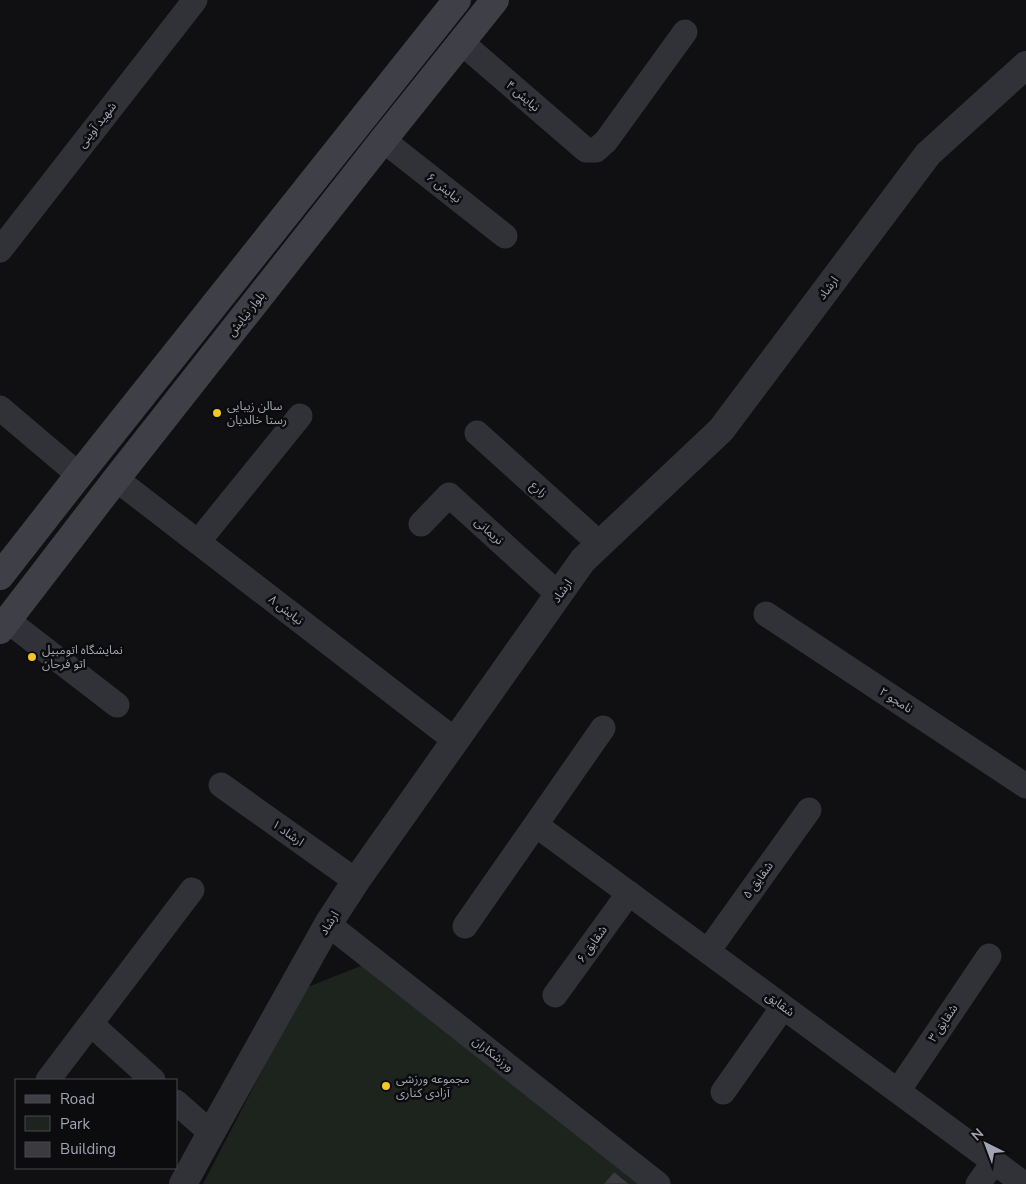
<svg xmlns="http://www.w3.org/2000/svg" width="1026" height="1184" viewBox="0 0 1026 1184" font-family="'Nunito Sans','Noto Sans Arabic',sans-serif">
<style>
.green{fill:#1d241e}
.building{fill:#3a3a3f;stroke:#2b2a2e;filter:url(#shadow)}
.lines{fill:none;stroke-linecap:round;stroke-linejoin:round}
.minor{stroke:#313237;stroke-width:25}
.tertiary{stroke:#313237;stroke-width:28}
.secondary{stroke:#3f4047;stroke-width:28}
.poi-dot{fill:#f3c527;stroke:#0c0b0d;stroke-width:2}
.labels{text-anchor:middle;stroke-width:5;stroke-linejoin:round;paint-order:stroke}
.street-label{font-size:12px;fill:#a1a5b3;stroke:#0c0b0d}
.poi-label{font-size:12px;fill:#a1a5b3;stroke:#0c0b0d;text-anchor:start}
</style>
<defs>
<filter id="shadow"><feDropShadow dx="4.5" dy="4.5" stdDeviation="1" flood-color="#0009"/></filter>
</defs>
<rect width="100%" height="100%" fill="#101012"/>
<path class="green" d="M 366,964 L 639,1184 L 203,1184 L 305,988 Z"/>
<path class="building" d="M 614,1172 L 629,1184 L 604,1184 Z"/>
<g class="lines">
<g class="minor">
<path d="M 461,42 L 586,150 L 596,150 L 606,141 L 685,32"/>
<path d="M 383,140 L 505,236"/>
<path d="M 0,250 L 195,0"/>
<path d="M 0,408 L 79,475"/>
<path d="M 477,433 L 600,544"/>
<path d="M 116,479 L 456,741"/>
<path d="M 421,524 L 449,495 L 559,595"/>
<path d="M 198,542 L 300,416"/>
<path d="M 766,614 L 1026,786"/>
<path d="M 8,621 L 117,705"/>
<path d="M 221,785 L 356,881"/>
<path d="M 536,825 L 1024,1184"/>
<path d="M 328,924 L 658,1184"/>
<path d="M 465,926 L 603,728"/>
<path d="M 708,951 L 809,810"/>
<path d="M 555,995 L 629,893"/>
<path d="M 91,1024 L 153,1080"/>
<path d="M 48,1080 L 192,890"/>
<path d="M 898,1091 L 989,956"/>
<path d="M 723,1092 L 783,1007"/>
<path d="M 176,1102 L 211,1133"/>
<path d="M 978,1184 L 994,1162"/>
</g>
<path class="tertiary" d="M 183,1184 L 211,1133 L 328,924 L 356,881 L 583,560 L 721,430 L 928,154 L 1026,65"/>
<g class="secondary">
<path d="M 0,576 L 79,475 L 457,0"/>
<path d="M 0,630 L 116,479 L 383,140 L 495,0"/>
</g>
</g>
<g class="poi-dot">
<circle cx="217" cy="413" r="5"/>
<circle cx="32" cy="657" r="5"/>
<circle cx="386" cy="1086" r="5"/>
</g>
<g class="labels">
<g class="street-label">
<text transform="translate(523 96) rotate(41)" y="4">نیایش ۴</text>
<text transform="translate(97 125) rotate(-52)" y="4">شهید آوینی</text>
<text transform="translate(444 188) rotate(38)" y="4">نیایش ۶</text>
<text transform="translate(828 288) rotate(-53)" y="4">ارشاد</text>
<text transform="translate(246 314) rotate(-52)" y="4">بلوار نیایش</text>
<text transform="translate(539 489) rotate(42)" y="4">زارع</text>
<text transform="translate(489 531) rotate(42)" y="4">نریمانی</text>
<text transform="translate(562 591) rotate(-55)" y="4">ارشاد</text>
<text transform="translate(286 610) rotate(38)" y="4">نیایش ۸</text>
<text transform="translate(896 700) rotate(33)" y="4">نامجو ۲</text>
<text transform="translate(288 833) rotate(35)" y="4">ارشاد ۱</text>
<text transform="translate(758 880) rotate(-54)" y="4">شقایق ۵</text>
<text transform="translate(329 923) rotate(-58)" y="4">ارشاد</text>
<text transform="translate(592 944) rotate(-54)" y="4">شقایق ۶</text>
<text transform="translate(780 1004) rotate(36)" y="4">شقایق</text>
<text transform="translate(943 1023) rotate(-56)" y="4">شقایق ۳</text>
<text transform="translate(493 1054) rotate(38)" y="4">ورزشکاران</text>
</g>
<g class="poi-label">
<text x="227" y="410">سالن زیبایی<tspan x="227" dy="14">رستا خالدیان</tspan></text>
<text x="42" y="654">نمایشگاه اتومبیل<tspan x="42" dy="14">اتو فرحان</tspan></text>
<text x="396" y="1083">مجموعه ورزشی<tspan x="396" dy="14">آزادی کناری</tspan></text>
</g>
</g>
<rect x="15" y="1079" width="162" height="90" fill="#0c0b0d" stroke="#48494f"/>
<rect x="25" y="1095" width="25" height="8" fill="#3f4047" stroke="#48494f"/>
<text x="60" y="1104" font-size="15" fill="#a1a5b3">Road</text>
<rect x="25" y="1116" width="25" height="15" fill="#1d241e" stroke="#48494f"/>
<text x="60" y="1129" font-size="15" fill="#a1a5b3">Park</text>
<rect x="25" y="1142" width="25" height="15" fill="#3a3a3f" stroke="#48494f"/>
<text x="60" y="1154" font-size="15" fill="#a1a5b3">Building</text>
<g transform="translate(986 1144) rotate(318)" stroke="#0c0b0d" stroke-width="4" paint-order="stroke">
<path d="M0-4L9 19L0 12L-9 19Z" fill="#a1a5b3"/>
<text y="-8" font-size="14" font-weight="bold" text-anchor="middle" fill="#a1a5b3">N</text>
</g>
</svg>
